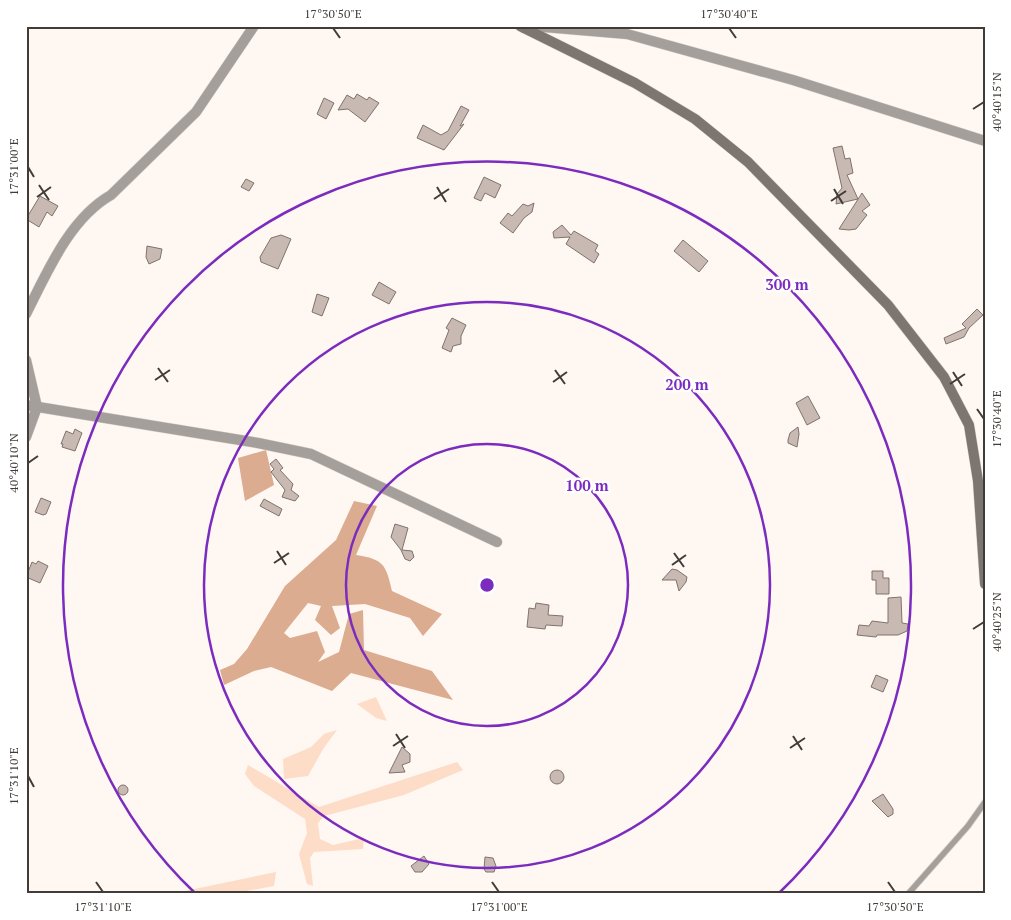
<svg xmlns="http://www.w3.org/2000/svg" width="1011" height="920" viewBox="0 0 1011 920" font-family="'PT Serif',serif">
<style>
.green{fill:#fddcc8}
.forest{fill:#dbac8f}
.building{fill:#c8bab2;stroke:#80736c}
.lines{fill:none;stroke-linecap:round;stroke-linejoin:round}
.lane-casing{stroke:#d9d2cc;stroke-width:7}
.street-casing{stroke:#d9d2cc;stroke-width:11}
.secondary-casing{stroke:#d9d2cc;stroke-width:11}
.lane{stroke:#a59f9c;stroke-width:5.5}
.street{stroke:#a59f9c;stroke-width:10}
.secondary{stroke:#7d7570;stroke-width:10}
.ticks{fill:none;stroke:#413c38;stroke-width:2}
.ring{fill:none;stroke:#7b2cbf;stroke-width:2.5}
.centre{fill:#7b2cbf;stroke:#fff;stroke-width:2.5}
.ring-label{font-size:15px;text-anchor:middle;font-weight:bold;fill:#7b2cbf;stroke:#fff;stroke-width:5;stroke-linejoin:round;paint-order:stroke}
.neatline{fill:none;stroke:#413c38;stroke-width:2}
.ticks-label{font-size:12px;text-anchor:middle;fill:#413c38}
</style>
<rect width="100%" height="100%" fill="#fff7f1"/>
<g class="green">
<path d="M 376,697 L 387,721 L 376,718 L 357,704 Z"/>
<path d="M 337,730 L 323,749 L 308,776 L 284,779 L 283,759 L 311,747 L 324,734 Z"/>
<path d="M 457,762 L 463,770 L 404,795 L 324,816 L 318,823 L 320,839 L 333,845 L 364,838 L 363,849 L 314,852 L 310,858 L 313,886 L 307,884 L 299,854 L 307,833 L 305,819 L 254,786 L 245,774 L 248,765 L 319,807 Z"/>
<path d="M 276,872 L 274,886 L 230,894 L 170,894 Z"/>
</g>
<g class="forest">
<path d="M 266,450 L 274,485 L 245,501 L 238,458 Z"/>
<path d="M 354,501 L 377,506 L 356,555 C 384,559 386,565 392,591 L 442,614 L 423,636 L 410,618 L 365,604 L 332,606 L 340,628 L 331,635 L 315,620 L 321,606 L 308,603 L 284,633 L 290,638 L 317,631 L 325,652 L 318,662 L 339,652 L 349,614 L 363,610 L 364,650 L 432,671 L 453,700 L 351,673 L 332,691 L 271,667 L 254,671 L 224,685 L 220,670 L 234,664 L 247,649 L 285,586 L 336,540 Z"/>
</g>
<g class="building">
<path d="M 357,94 L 367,100 L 369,97 L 379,103 L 365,122 L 348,109 L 338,110 L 347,95 L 354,99 Z"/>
<path d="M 324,98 L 334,103 L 326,119 L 317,114 Z"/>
<path d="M 461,106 L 469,110 L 460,126 L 464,124 L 444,150 L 417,138 L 423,125 L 441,135 L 448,131 Z"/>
<path d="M 842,146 L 845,159 L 850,158 L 853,173 L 847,175 L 858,199 L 836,204 L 837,194 L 842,188 L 833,148 Z"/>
<path d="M 484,177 L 501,185 L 495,198 L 485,193 L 481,201 L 474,198 Z"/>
<path d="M 246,179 L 254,183 L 249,191 L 241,187 Z"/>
<path d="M 862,193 L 870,205 L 862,211 L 867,215 L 856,229 L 849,230 L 839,229 Z"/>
<path d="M 40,196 L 58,206 L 52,216 L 47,212 L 39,227 L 26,219 Z"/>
<path d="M 534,203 L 532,212 L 524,218 L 513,233 L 500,223 L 508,213 L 512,216 L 523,204 L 528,206 Z"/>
<path d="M 562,225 L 571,235 L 574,231 L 598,245 L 595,251 L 599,254 L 594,263 L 566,244 L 570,237 L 554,238 L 553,232 Z"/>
<path d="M 281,235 L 291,239 L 278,269 L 261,262 L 260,257 L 271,238 Z"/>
<path d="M 683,240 L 708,261 L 699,272 L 674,251 Z"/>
<path d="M 147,246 L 162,249 L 160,259 L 149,264 L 146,257 Z"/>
<path d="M 379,282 L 396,292 L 389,304 L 372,295 Z"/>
<path d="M 317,294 L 329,298 L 322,316 L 312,312 Z"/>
<path d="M 977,309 L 983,315 L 969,328 L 964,337 L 946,344 L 944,338 L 966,328 L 962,324 Z"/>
<path d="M 452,318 L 466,325 L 461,336 L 461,344 L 453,346 L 451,352 L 442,348 L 449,330 L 446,328 Z"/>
<path d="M 808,396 L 820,418 L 807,425 L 796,403 Z"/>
<path d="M 798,427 L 799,434 L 797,447 L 788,443 L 788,440 L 790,433 Z"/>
<path d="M 75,429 L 82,433 L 75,451 L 62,447 L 63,444 L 61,444 L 66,431 L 73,434 Z"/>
<path d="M 276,459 L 283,468 L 280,470 L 293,484 L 291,490 L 299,496 L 295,501 L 282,497 L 285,490 L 271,472 L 274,469 L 270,464 Z"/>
<path d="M 41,498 L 51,502 L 46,514 L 43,515 L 35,512 Z"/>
<path d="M 264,499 L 282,509 L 279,516 L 260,506 Z"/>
<path d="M 395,524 L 408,528 L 402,550 L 412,551 L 414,557 L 410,561 L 405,559 L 401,550 L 391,537 Z"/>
<path d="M 38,561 L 48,566 L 40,583 L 26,577 L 32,562 L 36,564 Z"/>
<path d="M 672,569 L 677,570 L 687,577 L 686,582 L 679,591 L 676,580 L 662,580 Z"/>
<path d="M 872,571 L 883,571 L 883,578 L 889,578 L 889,594 L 876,594 L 876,580 L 872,580 Z"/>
<path d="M 901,597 L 902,623 L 908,624 L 907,631 L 898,635 L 877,635 L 876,637 L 857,635 L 859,625 L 869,626 L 872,621 L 888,623 L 888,598 Z"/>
<path d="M 536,603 L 549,605 L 548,615 L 563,616 L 562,626 L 546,625 L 545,629 L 527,627 L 529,608 L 535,609 Z"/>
<path d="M 876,675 L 888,680 L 883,692 L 871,687 Z"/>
<path d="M 402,747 L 410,754 L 410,762 L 402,765 L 405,772 L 389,773 Z"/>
<circle cx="557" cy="777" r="7"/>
<circle cx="123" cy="790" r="5"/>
<path d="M 883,794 L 893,809 L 893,814 L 888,817 L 872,801 Z"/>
<path d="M 424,856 L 429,864 L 422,872 L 415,872 L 411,866 Z"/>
<path d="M 485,857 L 493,858 L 496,866 L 494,872 L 486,872 L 484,869 Z"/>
</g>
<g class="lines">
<defs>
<path id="lane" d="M 908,894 L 968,826 L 985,802"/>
<g id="street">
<path d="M 524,28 L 544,27 L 627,34 L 793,80 L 985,141"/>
<path d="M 26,314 C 47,273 69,219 111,195 L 196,112 L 254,26"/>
<path d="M 26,360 L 37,407 L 26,437"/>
<path d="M 26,405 L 258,443 L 311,454 L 497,542"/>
</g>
<path id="secondary" d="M 520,26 L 635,83 L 695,119 L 748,162 L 888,305 L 944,377 L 969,425 L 978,481 L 985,584"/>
</defs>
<use href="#lane" class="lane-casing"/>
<use href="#street" class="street-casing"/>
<use href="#secondary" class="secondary-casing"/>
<use href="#lane" class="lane"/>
<use href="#street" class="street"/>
<use href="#secondary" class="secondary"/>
</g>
<path class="ticks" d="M 333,28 L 340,38M 729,28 L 736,38M 973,109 L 984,102M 28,167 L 34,177M 39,185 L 49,200M 437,187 L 446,202M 834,189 L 843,204M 37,197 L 51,187M 434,199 L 449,189M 831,201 L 846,191M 158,368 L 168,382M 555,370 L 565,384M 953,372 L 962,386M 155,380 L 170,370M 553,382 L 567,372M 950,384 L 965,374M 977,409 L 984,419M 28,463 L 38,456M 277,551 L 286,565M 674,553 L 684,567M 274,563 L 289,553M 672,565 L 686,555M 973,629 L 984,622M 396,734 L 405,748M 793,736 L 802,750M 393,746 L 408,736M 790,748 L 805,738M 28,776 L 34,787M 96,882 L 103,892M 492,882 L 499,892M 888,882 L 895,892"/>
<g class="ring">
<circle cx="487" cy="585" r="141"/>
<circle cx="487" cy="585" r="283"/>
<path d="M195 893A424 424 0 1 1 779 893"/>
</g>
<circle cx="487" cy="585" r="8" class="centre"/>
<g class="ring-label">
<text x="787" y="290">300 m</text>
<text x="687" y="390">200 m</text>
<text x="587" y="491">100 m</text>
</g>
<rect width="1011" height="920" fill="none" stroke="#ffffff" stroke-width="55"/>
<rect x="28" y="28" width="956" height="864" class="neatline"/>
<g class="ticks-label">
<text x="333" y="18">17°30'50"E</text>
<text x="729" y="18">17°30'40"E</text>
<text transform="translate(997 102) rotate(-90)" y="4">40°40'15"N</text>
<text transform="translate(14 167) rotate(-90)" y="4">17°31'00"E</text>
<text transform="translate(997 419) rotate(-90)" y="4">17°30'40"E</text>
<text transform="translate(14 463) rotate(-90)" y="4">40°40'10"N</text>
<text transform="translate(997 622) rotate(-90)" y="4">40°40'25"N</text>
<text transform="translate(14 776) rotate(-90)" y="4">17°31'10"E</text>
<text x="103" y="911">17°31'10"E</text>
<text x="499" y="911">17°31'00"E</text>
<text x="895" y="911">17°30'50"E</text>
</g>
</svg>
